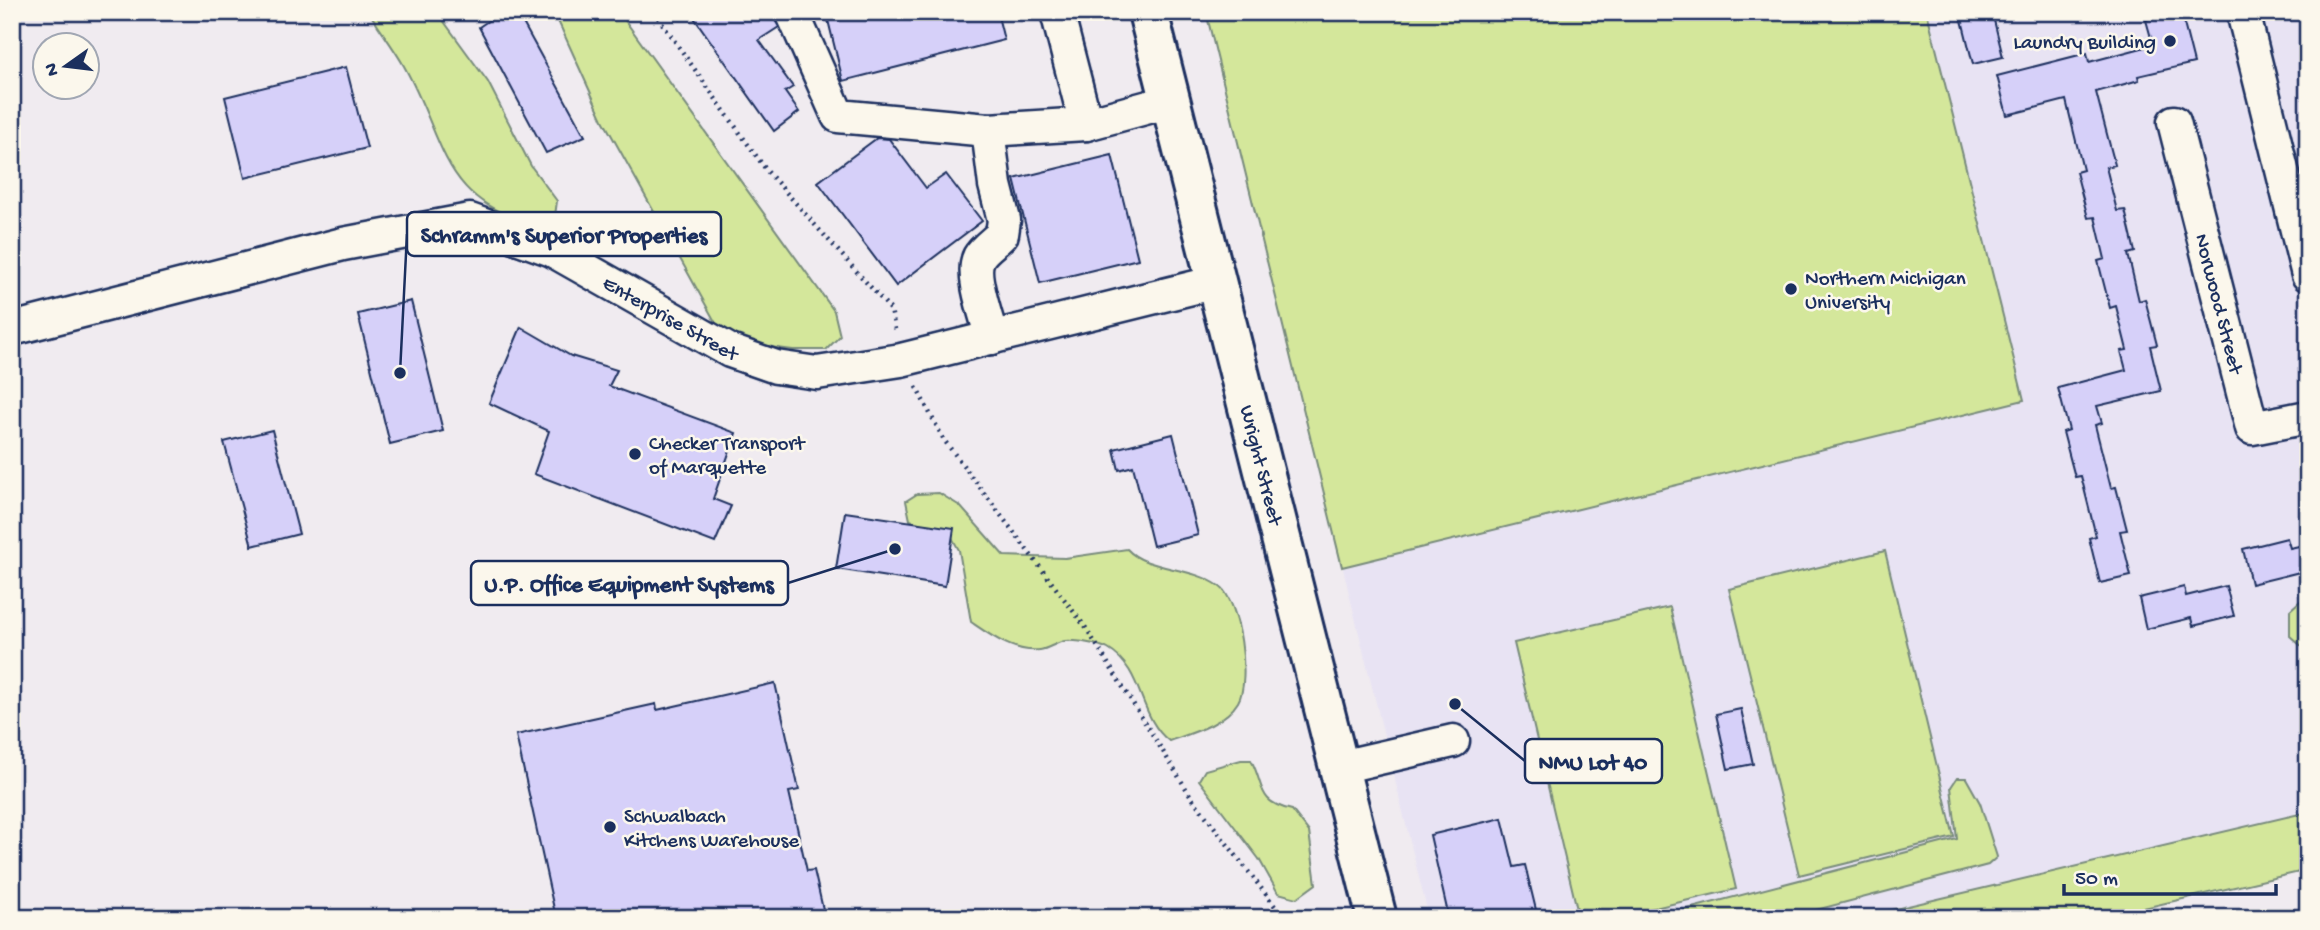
<svg xmlns="http://www.w3.org/2000/svg" width="2320" height="930" viewBox="0 0 2320 930" font-family="'Gochi Hand',sans-serif">
<style>
.built{fill:#e8e3f3}
.green{fill:#d4e79b;stroke:#788b7c;stroke-width:2}
.building{fill:#d6d0f9;stroke:#1b2f5e;stroke-width:2}
.lines{fill:none;stroke-linecap:round;stroke-linejoin:round}
.minor-casing{stroke:#1b2f5e;stroke-width:37}
.major-casing{stroke:#1b2f5e;stroke-width:44}
.path{stroke:#1b2f5e;stroke-width:4.5;stroke-dasharray:2 5;stroke-linecap:butt}
.minor{stroke:#fbf7ec;stroke-width:32}
.major{stroke:#fbf7ec;stroke-width:38}
.poi-dot{fill:#1b2f5e;stroke:#fbf7ec;stroke-width:2.5}
.labels{text-anchor:middle;stroke-width:5;stroke-linejoin:round;paint-order:stroke}
.poi-label{font-size:21px;fill:#1b2f5e;stroke:#fbf7ec;text-anchor:start}
.street-label{font-size:21px;fill:#1b2f5e;stroke:#fbf7ec}
.leader{fill:none;stroke:#1b2f5e;stroke-width:2.5}
.callout-dot{fill:#1b2f5e;stroke:#fbf7ec;stroke-width:2.5}
.callout{fill:#fbf7ec;stroke:#1b2f5e;stroke-width:2.5}
.callout-label{font-size:23px;text-anchor:middle;font-weight:bold;fill:#1b2f5e}
</style>
<rect width="100%" height="100%" fill="#f0ebf0"/>
<filter id="ink" filterUnits="userSpaceOnUse"><feTurbulence type="fractalNoise" baseFrequency=".0143" numOctaves="2"/><feDisplacementMap in="SourceGraphic" scale="14" xChannelSelector="R" yChannelSelector="G"/><feConvolveMatrix kernelMatrix="1 2 1 2 8 2 1 2 1" color-interpolation-filters="sRGB"/></filter>
<g filter="url(#ink)">
<path class="built" d="M 1206,12 L 2308,12 L 2308,812 L 1857,918 L 1429,918 Z"/>
<g class="green">
<path d="M 369,12 L 437,12 L 488,82 L 531,166 L 557,201 L 554,223 L 544,228 C 438,201 449,147 404,66 C 394,48 380,30 369,12 Z"/>
<path d="M 554,12 L 619,12 L 834,311 L 840,336 L 826,350 L 793,350 L 746,344 L 718,327 L 603,120 Z"/>
<path d="M 1206,12 L 1927,12 L 2024,400 L 1342,567 Z"/>
<path d="M 939,493 L 960,506 L 1004,556 L 1065,558 L 1127,549 C 1147,571 1191,566 1219,586 C 1240,600 1251,681 1238,702 C 1225,724 1192,733 1169,741 C 1138,717 1144,670 1108,649 C 1099,644 1076,640 1065,641 C 1057,642 1048,649 1040,650 C 1014,653 990,635 971,622 L 959,550 L 950,534 L 910,520 L 906,501 L 917,494 Z"/>
<path d="M 1885,551 L 1954,837 L 1799,875 L 1729,589 Z"/>
<path d="M 2308,594 L 2308,652 L 2290,636 L 2290,610 Z"/>
<path d="M 1670,607 L 1736,889 L 1612,918 L 1579,918 L 1514,643 Z"/>
<path d="M 1241,760 L 1251,760 C 1265,786 1256,802 1292,810 L 1309,832 L 1316,884 L 1297,898 L 1278,893 L 1259,859 L 1199,780 L 1205,770 Z"/>
<path d="M 1957,778 L 1966,778 L 1980,803 L 1997,857 L 1988,865 L 1808,912 L 1806,918 L 1653,918 L 1957,839 L 1951,787 Z"/>
<path d="M 2308,812 L 2308,870 L 2101,918 L 1857,918 Z"/>
</g>
<g class="building">
<path d="M 501,12 L 517,12 L 585,136 L 546,153 L 479,27 Z"/>
<path d="M 690,12 L 770,12 L 779,27 L 759,40 L 793,87 L 785,92 L 799,112 L 774,131 Z"/>
<path d="M 826,12 L 997,12 L 1004,40 L 843,81 Z"/>
<path d="M 1960,12 L 1992,12 L 2003,57 L 1973,64 Z"/>
<path d="M 2173,12 L 2181,12 L 2194,63 L 2138,76 L 2139,80 L 2096,92 L 2115,165 L 2106,167 L 2117,211 L 2125,210 L 2135,252 L 2128,254 L 2139,301 L 2145,299 L 2157,345 L 2150,346 L 2161,391 L 2097,406 L 2102,423 L 2095,425 L 2111,488 L 2116,487 L 2127,530 L 2120,531 L 2131,576 L 2100,583 L 2089,538 L 2096,536 L 2081,476 L 2075,477 L 2063,432 L 2069,430 L 2058,388 L 2126,370 L 2121,351 L 2127,350 L 2116,306 L 2110,308 L 2098,261 L 2105,259 L 2095,217 L 2088,218 L 2076,172 L 2083,170 L 2066,100 L 2007,115 L 1997,76 L 2087,53 L 2089,62 L 2153,45 L 2146,20 Z"/>
<path d="M 346,67 L 367,148 L 245,178 L 225,97 Z"/>
<path d="M 877,138 L 889,139 L 926,188 L 946,174 L 982,221 L 896,286 L 818,182 Z"/>
<path d="M 1112,155 L 1138,259 L 1040,283 L 1014,179 Z"/>
<path d="M 411,301 L 443,431 L 390,444 L 358,314 Z"/>
<path d="M 521,327 L 571,356 L 617,370 L 609,386 L 736,433 L 713,499 L 731,506 L 715,543 L 534,474 L 549,431 L 489,403 Z"/>
<path d="M 272,430 L 299,534 L 252,546 L 224,442 Z"/>
<path d="M 1173,434 L 1198,535 L 1153,546 L 1133,466 L 1119,470 L 1114,449 Z"/>
<path d="M 845,512 L 954,528 L 945,586 L 836,569 Z"/>
<path d="M 2287,538 L 2290,548 L 2308,544 L 2308,570 L 2251,584 L 2243,549 Z"/>
<path d="M 2226,586 L 2234,616 L 2193,626 L 2191,618 L 2146,629 L 2139,598 L 2184,587 L 2186,596 Z"/>
<path d="M 775,683 L 799,790 L 789,792 L 807,871 L 814,870 L 825,918 L 556,918 L 516,735 L 656,704 L 657,710 Z"/>
<path d="M 1741,709 L 1753,764 L 1728,769 L 1716,714 Z"/>
<path d="M 1502,818 L 1514,867 L 1525,865 L 1537,914 L 1520,918 L 1449,918 L 1430,835 Z"/>
</g>
<g class="lines">
<defs>
<g id="minor">
<path d="M 792,12 L 838,116 L 988,130 L 1086,124 L 1171,101"/>
<path d="M 1057,12 L 1086,124"/>
<path d="M 2243,12 L 2308,275"/>
<path id="s1" d="M 2174,122 L 2252,428 L 2308,417"/>
<path d="M 988,130 L 995,185 L 1004,220 L 1002,234 C 996,241 984,248 979,257 C 970,274 987,319 992,338"/>
<path id="s2" d="M 12,329 L 343,244 L 470,220 L 552,250 L 730,351 L 776,367 L 817,373 L 901,360 L 1216,282"/>
<path d="M 1340,767 L 1453,741"/>
</g>
<g id="major">
<path id="s3" d="M 1148,12 L 1377,918"/>
</g>
</defs>
<use href="#minor" class="minor-casing"/>
<use href="#major" class="major-casing"/>
<g class="path">
<path d="M 654,12 L 767,171 L 891,310 L 896,334"/>
<path d="M 916,387 L 944,440 L 1086,628 L 1192,798 L 1284,918"/>
</g>
<use href="#minor" class="minor"/>
<use href="#major" class="major"/>
</g>
</g>
<g class="poi-dot">
<circle cx="2170" cy="41" r="7"/>
<circle cx="1791" cy="289" r="7"/>
<circle cx="635" cy="454" r="7"/>
<circle cx="610" cy="827" r="7"/>
</g>
<g class="labels">
<g class="poi-label">
<text x="2156" y="48" text-anchor="end">Laundry Building</text>
<text x="1805" y="284">Northern Michigan<tspan x="1805" dy="24">University</tspan></text>
<text x="649" y="449">Checker Transport<tspan x="649" dy="24">of Marquette</tspan></text>
<text x="624" y="822">Schwalbach<tspan x="624" dy="24">Kitchens Warehouse</tspan></text>
</g>
<g class="street-label">
<text dy="7" stroke="none"><textPath href="#s1" startOffset="187">Norwood Street</textPath></text>
<text dy="7" stroke="none"><textPath href="#s2" startOffset="695">Enterprise Street</textPath></text>
<text dy="7" stroke="none"><textPath href="#s3" startOffset="467">Wright Street</textPath></text>
</g>
</g>
<path class="leader" d="M400 373L407 234M895 549L788 583M1455 704L1525 761"/>
<g class="callout-dot">
<circle cx="400" cy="373" r="7"/>
<circle cx="895" cy="549" r="7"/>
<circle cx="1455" cy="704" r="7"/>
</g>
<g class="callout">
<rect x="407" y="212" width="314" height="44" rx="7"/>
<rect x="471" y="561" width="317" height="44" rx="7"/>
<rect x="1525" y="739" width="137" height="44" rx="7"/>
</g>
<g class="callout-label">
<text x="564" y="242">Schramm's Superior Properties</text>
<text x="629" y="591">U.P. Office Equipment Systems</text>
<text x="1593" y="769">NMU Lot 40</text>
</g>
<rect width="2320" height="930" fill="none" stroke="#fbf7ec" stroke-width="42"/>
<rect x="21" y="21" width="2278" height="888" fill="none" stroke="#1b2f5e" stroke-width="2.5" filter="url(#ink)"/>
<g transform="translate(66 66) rotate(256)"><circle r="33" fill="#fbf7ec" stroke="#a1a7b3" stroke-width="2"/>
<path d="M0-5L12 26L0 18L-12 26Z" fill="#1b2f5e"/>
<text y="-10" font-size="19" font-weight="bold" text-anchor="middle" fill="#1b2f5e">N</text>
</g>
<path d="M2064 884v10h212v-10" fill="none" stroke="#1b2f5e" stroke-width="3.5"/>
<text x="2075" y="884" font-size="21" fill="#1b2f5e" stroke="#fbf7ec" stroke-width="5" paint-order="stroke">50 m</text>
</svg>
